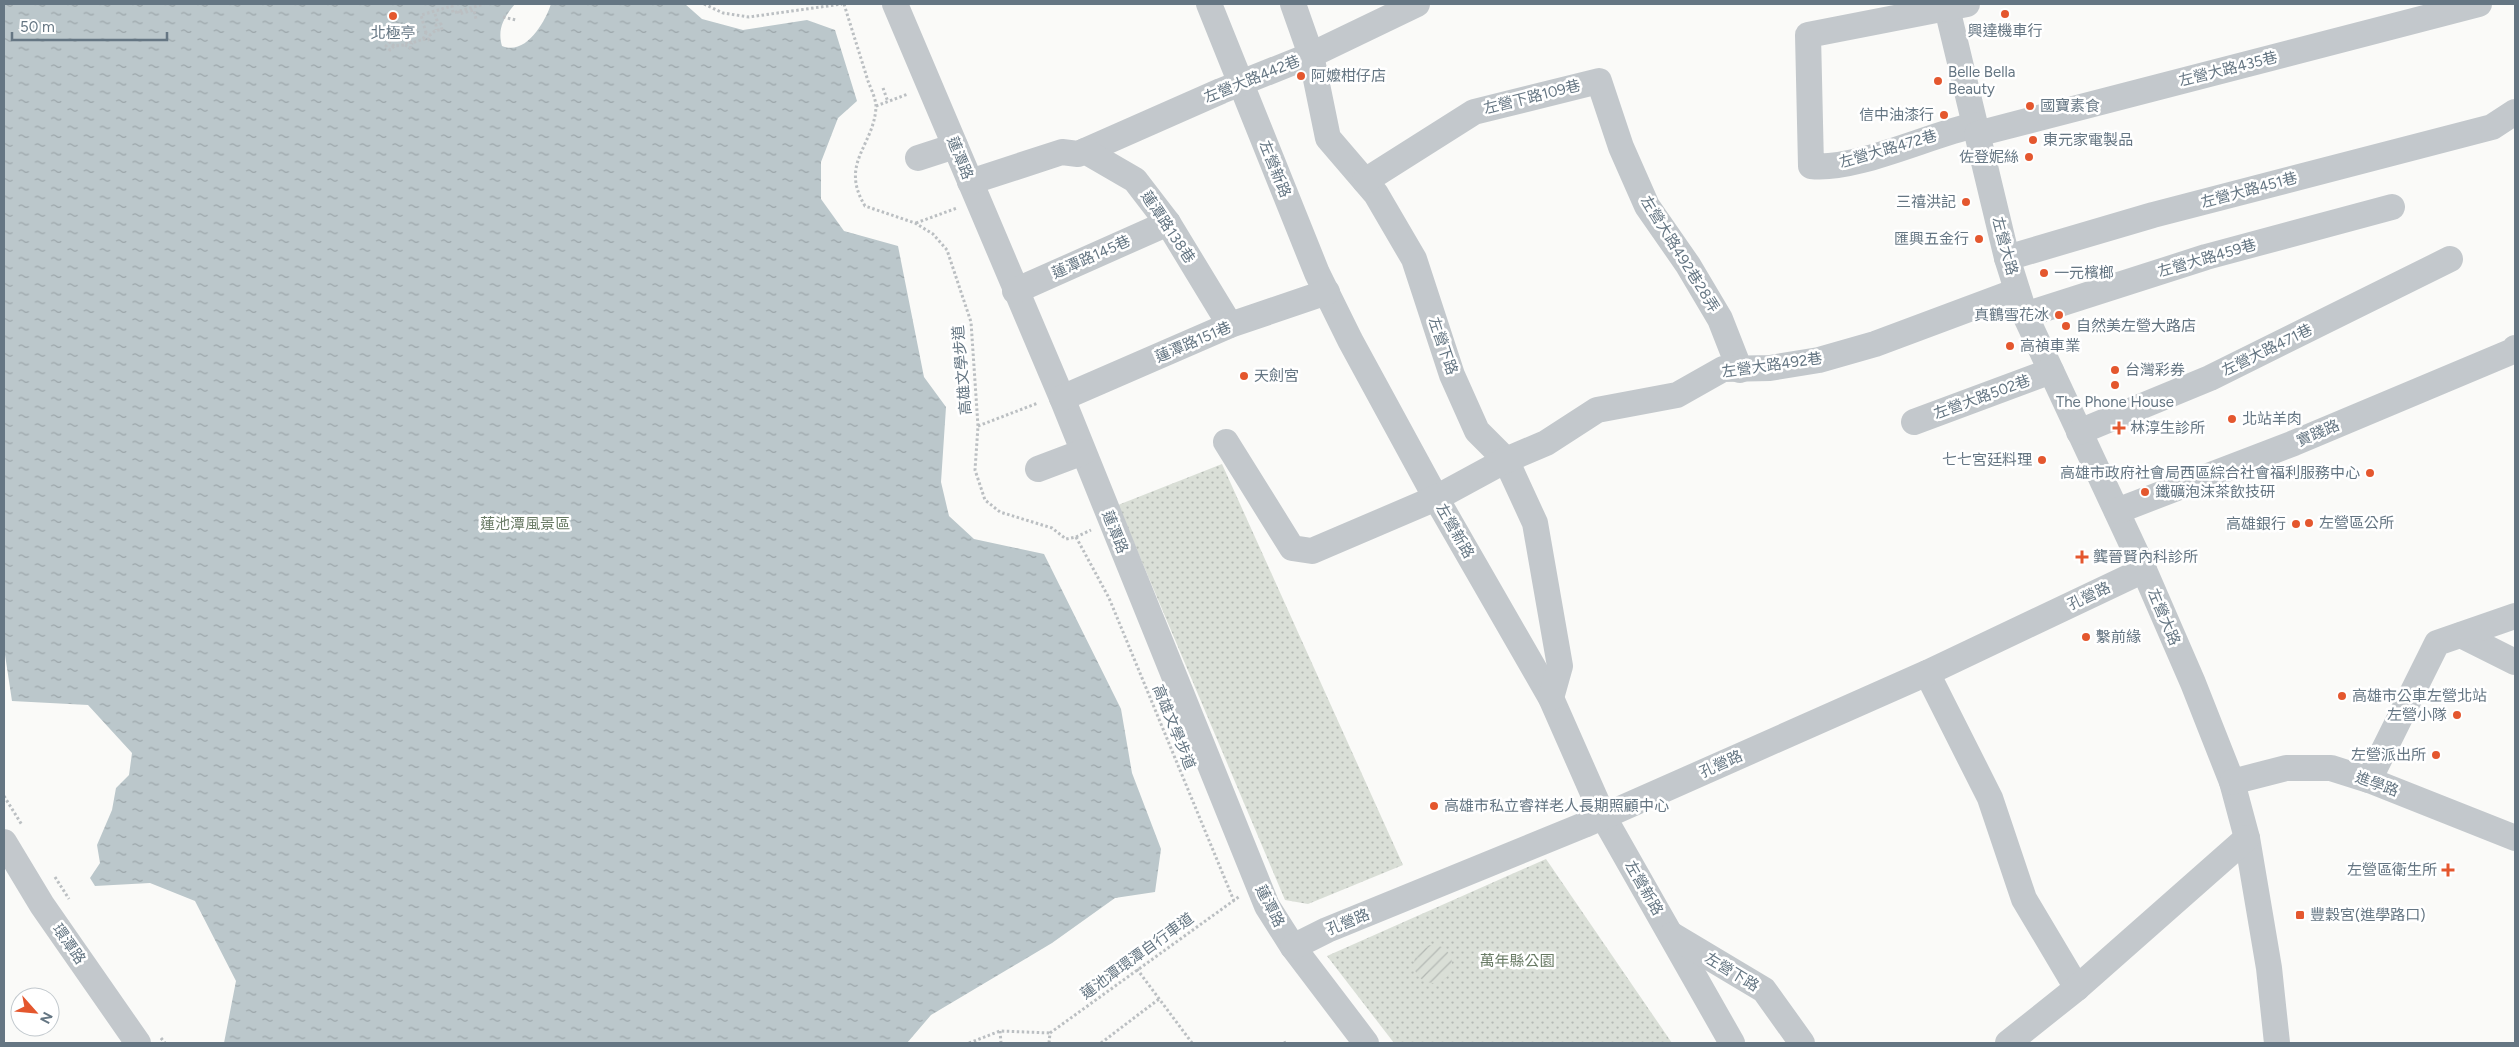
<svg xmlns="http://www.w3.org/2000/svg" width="2519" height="1047" viewBox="0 0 2519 1047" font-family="Figtree,'Noto Sans TC',sans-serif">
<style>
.park{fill:url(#park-dots)}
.garden{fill:url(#garden-furrows)}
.water{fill:url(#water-ripples)}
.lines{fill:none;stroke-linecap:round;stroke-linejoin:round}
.path{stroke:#bbbfc2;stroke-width:3;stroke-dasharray:2.5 2.5;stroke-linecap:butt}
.minor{stroke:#c3c8cc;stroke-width:26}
.poi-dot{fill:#e4572e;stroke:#fff;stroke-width:2}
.labels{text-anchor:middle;stroke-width:5;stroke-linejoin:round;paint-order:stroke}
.poi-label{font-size:15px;fill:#657683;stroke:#fff;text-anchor:start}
.street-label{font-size:15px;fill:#657683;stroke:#fff}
.park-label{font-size:15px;fill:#687a64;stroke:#fff}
</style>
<defs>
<pattern id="park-dots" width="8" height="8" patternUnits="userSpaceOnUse" patternTransform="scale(1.25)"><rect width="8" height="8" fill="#dadfd7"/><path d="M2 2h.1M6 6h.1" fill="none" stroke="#b4b9b4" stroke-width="1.8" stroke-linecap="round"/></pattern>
<pattern id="garden-furrows" width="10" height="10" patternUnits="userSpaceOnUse" patternTransform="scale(1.25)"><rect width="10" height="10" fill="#dadfd7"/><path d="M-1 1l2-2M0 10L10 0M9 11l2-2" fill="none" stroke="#b4b9b4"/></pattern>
<pattern id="water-ripples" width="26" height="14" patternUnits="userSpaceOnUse" patternTransform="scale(1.25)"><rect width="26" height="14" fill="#bbc7cb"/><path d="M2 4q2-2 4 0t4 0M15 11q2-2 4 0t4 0" fill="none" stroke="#9ca6aa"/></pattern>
</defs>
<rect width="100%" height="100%" fill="#fafaf8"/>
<g class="park">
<path d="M 1222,464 L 1403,865 L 1308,904 L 1285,900 L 1118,505 Z"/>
<path d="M 1546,859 L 1672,1043 L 1394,1043 L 1327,956 Z"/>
</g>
<circle class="garden" cx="1433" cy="964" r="19"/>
<path class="water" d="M 4,4 L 515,4 C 504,17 497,29 502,46 C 526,56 545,22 551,4 L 685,4 L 702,19 L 743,30 L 807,20 L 835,30 L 857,101 L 838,118 L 821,162 L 821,199 L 844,231 L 898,246 L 924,377 L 946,407 L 941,482 L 949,516 L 974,539 L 1044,554 L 1121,709 L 1132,773 L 1161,849 L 1155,892 L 1115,898 L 1052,943 L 931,1015 L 907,1043 L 224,1043 L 236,981 L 195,901 L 150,883 L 95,886 L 90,878 L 100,863 L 97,845 L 112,810 L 116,788 L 129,775 L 132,753 L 88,705 L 12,701 L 4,648 Z"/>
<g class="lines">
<g class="path">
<path d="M 704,4 L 723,13 L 749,17 L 842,4"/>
<path d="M 844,4 C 852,30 860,55 868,81 C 871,89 876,99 876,107 C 874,146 839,163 865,206 L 915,223 L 933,234 L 947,250 L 971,322 L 978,426 L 975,470 L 985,500 L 1000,512 L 1052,528 L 1066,539 L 1076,537 L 1091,530"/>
<path d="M 458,11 L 459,14 L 474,10 L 476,19"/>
<path d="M 435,14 L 438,24"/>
<path d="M 503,17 L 516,20"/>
<path d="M 426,33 L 421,15 L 452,6 L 453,13 L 484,4"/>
<path d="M 423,39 L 428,40 L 430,35"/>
<path d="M 405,45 L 410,48 L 412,43"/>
<path d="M 394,46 L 390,42 L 386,46 L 390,50 L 394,46 L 405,45 L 408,41 L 412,43 L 423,39 L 426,33 L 430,35 L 436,30 L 442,30 L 441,24 L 436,25 L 436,30"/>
<path d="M 883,88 L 888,102"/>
<path d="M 876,106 L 908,94"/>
<path d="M 916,223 L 957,208"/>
<path d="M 978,426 L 1038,403"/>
<path d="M 1076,537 L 1109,598 L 1234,901"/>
<path d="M 4,796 L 22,825"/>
<path d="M 55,877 L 69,899"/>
<path d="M 1137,969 L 1192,1043"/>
<path d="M 1000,1031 L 1001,1043"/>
<path d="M 161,1038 L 165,1043"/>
<path d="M 969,1043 L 1000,1031 L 1050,1033"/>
<path d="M 1049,1043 L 1050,1033 L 1240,896"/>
<path d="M 1101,1043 L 1159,999"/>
<path d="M 1284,1043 L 1286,1042"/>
</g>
<g class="minor">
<path d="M 895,4 L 1062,398 L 1267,906 L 1293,947 L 1366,1043"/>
<path d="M 1209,4 L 1317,273 L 1350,340 L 1436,498 L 1551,698 L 1603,816 L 1732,1043"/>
<path d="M 1293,4 L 1311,55 L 1328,138 L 1376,194 L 1414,259 L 1452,375 L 1477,431 L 1506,460 L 1535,523 L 1560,666 L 1551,698"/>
<path d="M 1946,4 L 2007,258 L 2025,315 L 2144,570 L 2193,683 L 2232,782 L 2247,838 L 2269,968 L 2277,1043"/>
<path d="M 1967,4 L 1808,35 L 1811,166 C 1855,171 1929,135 1975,125"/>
<path d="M 1977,134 L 2479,4"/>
<path d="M 1085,151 L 1221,91 L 1311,55 L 1417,4"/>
<path d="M 918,158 L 955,146"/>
<path d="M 1365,181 L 1474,112 L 1599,81 L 1621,147 L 1647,206 L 1688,265 L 1720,319 L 1740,370"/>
<path d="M 970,182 L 1062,152 L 1078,154 L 1085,151 L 1135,180 L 1168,223 L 1230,325"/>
<path d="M 2007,258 L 2153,215 L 2492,127 L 2515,112"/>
<path d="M 1015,291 L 1168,223"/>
<path d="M 2025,315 L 2206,257 L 2392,207"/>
<path d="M 1062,398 L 1230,325 L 1327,292"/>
<path d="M 1914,422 L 2051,371"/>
<path d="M 2079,432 L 2210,378 L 2450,259"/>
<path d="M 1226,442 L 1292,548 L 1312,551 L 1436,498 L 1506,460 L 1546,443 L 1597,410 L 1677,395 L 1723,369 L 1770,368 L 1819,360 L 1875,344 L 2017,291"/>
<path d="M 1038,469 L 1083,452"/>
<path d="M 2117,511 L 2294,443 L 2513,351 L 2515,348"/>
<path d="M 2461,635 L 2515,662"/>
<path d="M 1927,673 L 1990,798 L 2024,899 L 2077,988"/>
<path d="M 2369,780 L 2437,643 L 2515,616"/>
<path d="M 2232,782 L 2286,768 L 2331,768 L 2369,780 L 2515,838"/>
<path d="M 4,842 L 42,905 L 138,1043"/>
<path d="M 1672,935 L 1764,990 L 1802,1043"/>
<path d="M 1293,947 L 1327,930 L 1584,825 L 1927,673 L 2144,570"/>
<path d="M 2008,1043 L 2077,988 L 2247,838"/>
</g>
</g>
<g class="poi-dot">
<circle cx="2005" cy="14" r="5"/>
<circle cx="393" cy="16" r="5"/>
<circle cx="1301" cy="76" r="5"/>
<circle cx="1938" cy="81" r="5"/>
<circle cx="2030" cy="106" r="5"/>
<circle cx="1944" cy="115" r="5"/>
<circle cx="2033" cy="140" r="5"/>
<circle cx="2029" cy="157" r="5"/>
<circle cx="1966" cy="202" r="5"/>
<circle cx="1979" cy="239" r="5"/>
<circle cx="2044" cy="273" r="5"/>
<circle cx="2059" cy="315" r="5"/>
<circle cx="2066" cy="326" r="5"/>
<circle cx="2010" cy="346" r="5"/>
<circle cx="2115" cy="370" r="5"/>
<circle cx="1244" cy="376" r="5"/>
<circle cx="2115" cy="385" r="5"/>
<circle cx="2232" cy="419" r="5"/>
<path d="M2116.5 420.5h5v5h5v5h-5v5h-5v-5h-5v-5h5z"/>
<circle cx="2042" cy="460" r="5"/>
<circle cx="2370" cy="473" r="5"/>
<circle cx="2145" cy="492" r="5"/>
<circle cx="2309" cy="523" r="5"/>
<circle cx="2296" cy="524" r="5"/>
<path d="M2079.5 549.5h5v5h5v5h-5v5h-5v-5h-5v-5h5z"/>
<circle cx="2086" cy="637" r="5"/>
<circle cx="2342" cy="696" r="5"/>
<circle cx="2457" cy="715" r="5"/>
<circle cx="2436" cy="755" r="5"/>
<circle cx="1434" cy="806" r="5"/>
<path d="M2445.5 862.5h5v5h5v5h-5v5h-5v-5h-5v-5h5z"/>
<rect x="2295" y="910" width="10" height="10" rx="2.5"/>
</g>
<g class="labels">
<g class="poi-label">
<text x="2005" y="36" text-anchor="middle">興達機車行</text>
<text x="393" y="38" text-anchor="middle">北極亭</text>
<text x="1948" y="77">Belle Bella<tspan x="1948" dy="17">Beauty</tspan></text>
<text x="1311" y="81">阿嬤柑仔店</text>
<text x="2040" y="111">國寶素食</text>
<text x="1934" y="120" text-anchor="end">信中油漆行</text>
<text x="2043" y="145">東元家電製品</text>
<text x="2019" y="162" text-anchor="end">佐登妮絲</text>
<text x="1956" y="207" text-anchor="end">三禧洪記</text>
<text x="1969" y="244" text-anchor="end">匯興五金行</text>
<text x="2054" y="278">一元檳榔</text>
<text x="2049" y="320" text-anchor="end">真鶴雪花冰</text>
<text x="2076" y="331">自然美左營大路店</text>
<text x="2020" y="351">高禎車業</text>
<text x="2125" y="375">台灣彩券</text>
<text x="1254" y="381">天劍宮</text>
<text x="2115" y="407" text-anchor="middle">The Phone House</text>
<text x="2242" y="424">北站羊肉</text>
<text x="2130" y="433">林淳生診所</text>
<text x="2032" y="465" text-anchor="end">七七宮廷料理</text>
<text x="2360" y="478" text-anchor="end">高雄市政府社會局西區綜合社會福利服務中心</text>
<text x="2155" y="497">鐵礦泡沫茶飲技研</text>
<text x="2319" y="528">左營區公所</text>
<text x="2286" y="529" text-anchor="end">高雄銀行</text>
<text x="2093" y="562">龔晉賢內科診所</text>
<text x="2096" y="642">繫前緣</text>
<text x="2352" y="701">高雄市公車左營北站</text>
<text x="2447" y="720" text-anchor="end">左營小隊</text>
<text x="2426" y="760" text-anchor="end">左營派出所</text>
<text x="1444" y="811">高雄市私立睿祥老人長期照顧中心</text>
<text x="2437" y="875" text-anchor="end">左營區衛生所</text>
<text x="2310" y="920">豐穀宮(進學路口)</text>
</g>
<g class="street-label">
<text transform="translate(2228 69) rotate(-14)" y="5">左營大路435巷</text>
<text transform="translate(1252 79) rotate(-22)" y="5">左營大路442巷</text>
<text transform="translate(1532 97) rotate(-14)" y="5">左營下路109巷</text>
<text transform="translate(1888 149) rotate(-16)" y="5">左營大路472巷</text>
<text transform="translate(960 158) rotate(68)" y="5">蓮潭路</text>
<text transform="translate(1275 169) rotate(68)" y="5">左營新路</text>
<text transform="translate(2249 190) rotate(-15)" y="5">左營大路451巷</text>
<text transform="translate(1168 227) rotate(56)" y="5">蓮潭路138巷</text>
<text transform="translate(2005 246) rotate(75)" y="5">左營大路</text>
<text transform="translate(1680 254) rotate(58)" y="5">左營大路492巷28弄</text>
<text transform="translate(1091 257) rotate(-24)" y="5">蓮潭路145巷</text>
<text transform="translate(2207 258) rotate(-16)" y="5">左營大路459巷</text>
<text transform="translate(1193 342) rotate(-23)" y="5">蓮潭路151巷</text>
<text transform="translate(1443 346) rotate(71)" y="5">左營下路</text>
<text transform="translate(2267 350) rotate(-26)" y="5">左營大路471巷</text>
<text transform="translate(1772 365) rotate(-8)" y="5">左營大路492巷</text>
<text transform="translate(962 370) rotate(-95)" y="5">高雄文學步道</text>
<text transform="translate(1982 397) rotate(-20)" y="5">左營大路502巷</text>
<text transform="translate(2318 433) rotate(-23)" y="5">實踐路</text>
<text transform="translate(1455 531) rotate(60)" y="5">左營新路</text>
<text transform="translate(1115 532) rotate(68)" y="5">蓮潭路</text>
<text transform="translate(2089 596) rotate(-25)" y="5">孔營路</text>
<text transform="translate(2164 617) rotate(67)" y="5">左營大路</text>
<text transform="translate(1174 727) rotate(68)" y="5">高雄文學步道</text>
<text transform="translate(1721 764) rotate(-24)" y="5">孔營路</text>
<text transform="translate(2377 784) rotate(20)" y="5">進學路</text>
<text transform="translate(1644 888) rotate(60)" y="5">左營新路</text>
<text transform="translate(1270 906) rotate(63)" y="5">蓮潭路</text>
<text transform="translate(1348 922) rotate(-22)" y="5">孔營路</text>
<text transform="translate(69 944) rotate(55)" y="5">環潭路</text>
<text transform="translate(1137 956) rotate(-36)" y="5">蓮池潭環潭自行車道</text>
<text transform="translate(1732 972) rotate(31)" y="5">左營下路</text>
</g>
<g class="park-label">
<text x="525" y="529">蓮池潭風景區</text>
<text x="1517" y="966">萬年縣公園</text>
</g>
</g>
<rect width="2519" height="1047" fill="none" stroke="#657683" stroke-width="10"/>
<g transform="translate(35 1012) rotate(117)"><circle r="24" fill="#ffffff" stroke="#c1c8cd"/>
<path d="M0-4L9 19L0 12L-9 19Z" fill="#e4572e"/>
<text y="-8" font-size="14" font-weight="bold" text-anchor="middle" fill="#657683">N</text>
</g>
<path d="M12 32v8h155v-8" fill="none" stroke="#657683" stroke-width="2.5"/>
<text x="20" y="32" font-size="15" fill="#657683" stroke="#ffffff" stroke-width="4" paint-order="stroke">50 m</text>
</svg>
